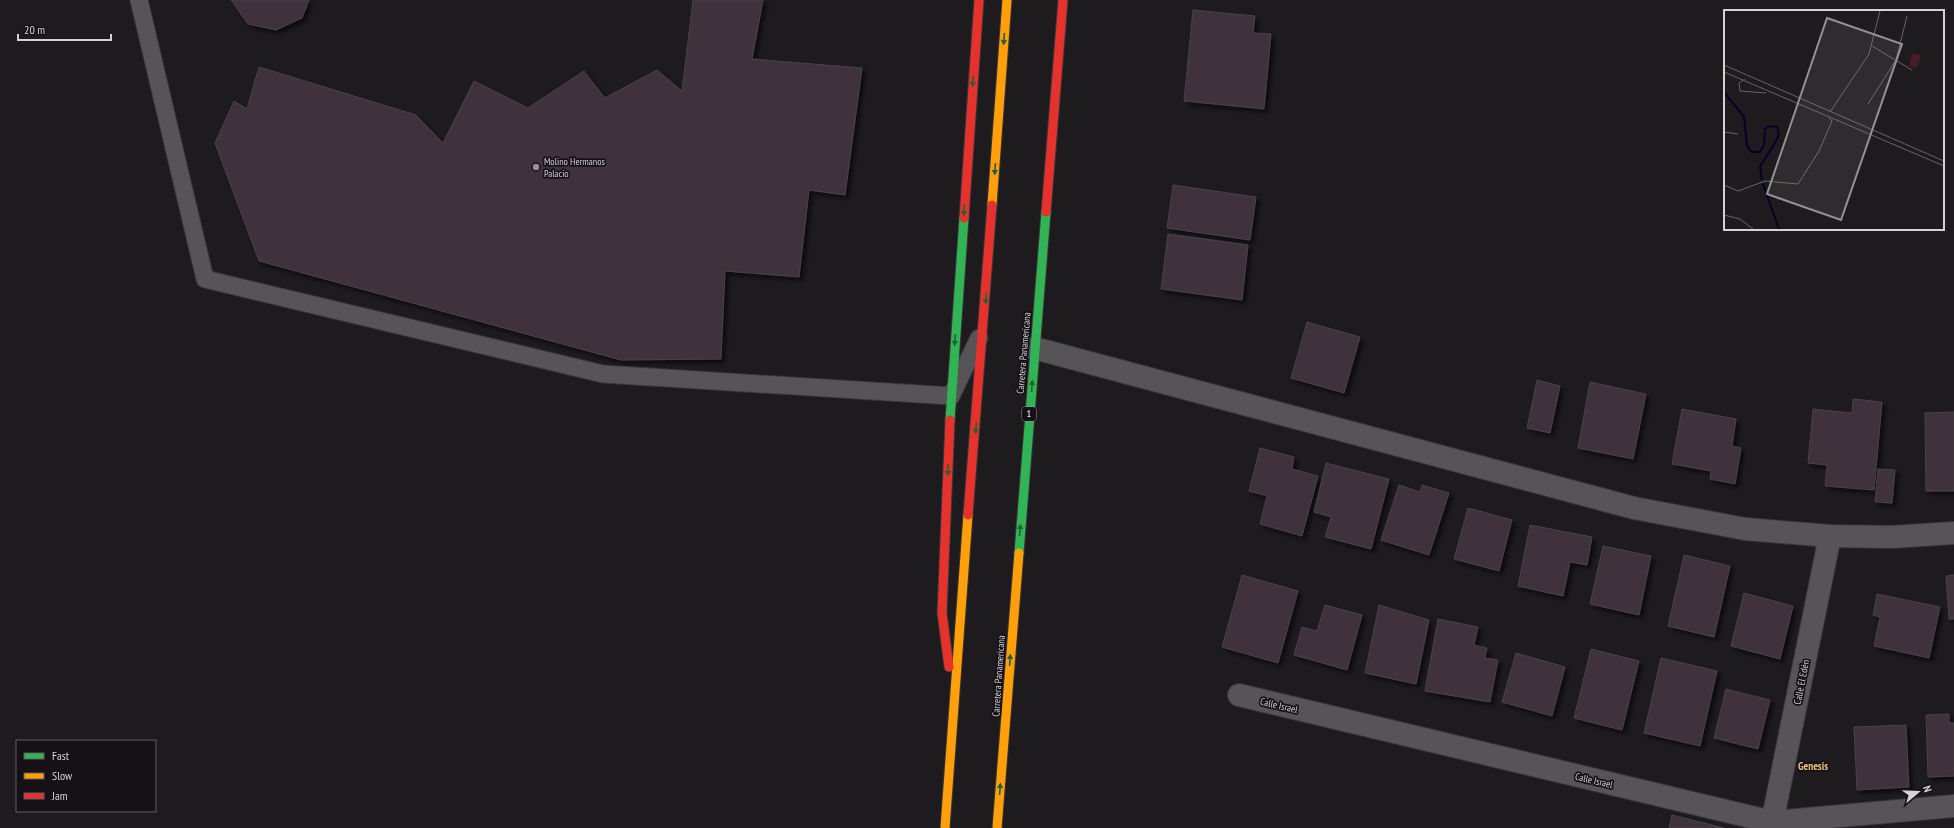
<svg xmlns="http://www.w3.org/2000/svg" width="1954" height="828" viewBox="0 0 1954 828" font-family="'PT Sans Narrow',sans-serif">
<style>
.building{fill:#40323d;stroke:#474347;filter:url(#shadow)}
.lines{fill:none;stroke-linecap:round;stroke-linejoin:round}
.lane-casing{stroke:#393739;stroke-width:19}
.street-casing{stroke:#393739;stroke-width:24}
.fast-casing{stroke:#393739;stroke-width:11}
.slow-casing{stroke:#393739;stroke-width:11}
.jam-casing{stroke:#393739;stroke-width:11}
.lane{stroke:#565457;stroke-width:17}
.street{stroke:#565457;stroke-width:22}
.fast{stroke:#30b455;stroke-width:9}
.slow{stroke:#ff9f0a;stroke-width:9}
.jam{stroke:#e5322d;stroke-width:9}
.oneway{fill:#236236}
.poi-dot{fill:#959196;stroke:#161017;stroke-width:1.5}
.labels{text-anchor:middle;stroke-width:3.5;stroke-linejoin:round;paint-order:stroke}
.shield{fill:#161017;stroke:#9c979d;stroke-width:1}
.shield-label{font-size:9px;font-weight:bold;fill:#d5d1d6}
.poi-label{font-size:10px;fill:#d5d1d6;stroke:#161017;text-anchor:start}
.street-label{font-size:10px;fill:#d5d1d6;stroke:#161017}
.neighbourhood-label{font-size:11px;font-weight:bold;fill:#ecc07c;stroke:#161017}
.inset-river{fill:none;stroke:#050226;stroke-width:2}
.inset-road{fill:none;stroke:#676468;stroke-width:1}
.view{fill:#959196;fill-opacity:0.15;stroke:#959196;stroke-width:2}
.inset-edge{fill:none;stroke:#d5d1d6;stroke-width:2}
</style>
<defs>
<filter id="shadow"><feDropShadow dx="3.5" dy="3.5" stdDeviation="2" flood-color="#0009"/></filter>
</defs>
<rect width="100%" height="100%" fill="#1e1b1f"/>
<g class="building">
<path d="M 231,0 L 309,0 L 302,18 L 276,30 L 248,24 Z"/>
<path d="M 693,0 L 763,0 L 752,59 L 862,68 L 845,195 L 809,190 L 799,277 L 725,271 L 721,359 L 621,360 L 259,261 L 215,143 L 234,101 L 247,109 L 259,67 L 416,115 L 443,143 L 474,81 L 528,108 L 584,71 L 605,98 L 657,70 L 682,91 Z"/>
<path d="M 1193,10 L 1255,16 L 1253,33 L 1271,34 L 1264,109 L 1184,101 Z"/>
<path d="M 1173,185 L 1256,197 L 1250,240 L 1167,228 Z"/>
<path d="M 1168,234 L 1248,245 L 1242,300 L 1161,289 Z"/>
<path d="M 1307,322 L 1360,337 L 1344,393 L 1291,378 Z"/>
<path d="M 1537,380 L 1560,386 L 1550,433 L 1527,428 Z"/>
<path d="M 1590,382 L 1646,394 L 1633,459 L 1578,448 Z"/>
<path d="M 1853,399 L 1882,402 L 1874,490 L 1825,486 L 1827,465 L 1808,463 L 1813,409 L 1852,413 Z"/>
<path d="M 1682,409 L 1736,419 L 1732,446 L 1741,448 L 1735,484 L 1710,479 L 1711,471 L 1672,464 Z"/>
<path d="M 1954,412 L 1954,491 L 1926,491 L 1925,413 Z"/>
<path d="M 1260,448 L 1294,457 L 1292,469 L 1318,476 L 1302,536 L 1260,524 L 1267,496 L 1249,491 Z"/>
<path d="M 1326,463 L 1389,479 L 1371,549 L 1325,537 L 1331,517 L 1314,512 Z"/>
<path d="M 1878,469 L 1895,470 L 1892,503 L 1875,502 Z"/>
<path d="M 1399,485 L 1420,492 L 1422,485 L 1449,493 L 1429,555 L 1381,540 Z"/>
<path d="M 1468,508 L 1512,520 L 1499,571 L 1454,559 Z"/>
<path d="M 1530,525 L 1592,537 L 1587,565 L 1570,562 L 1563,596 L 1518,586 Z"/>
<path d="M 1603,546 L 1651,556 L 1639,615 L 1590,604 Z"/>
<path d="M 1684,555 L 1730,566 L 1714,637 L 1668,626 Z"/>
<path d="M 1242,575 L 1298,591 L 1278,663 L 1222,647 Z"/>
<path d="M 1954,575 L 1954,619 L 1949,619 L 1946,576 Z"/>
<path d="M 1744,593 L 1793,606 L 1780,659 L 1731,646 Z"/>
<path d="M 1877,594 L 1940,607 L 1929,658 L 1874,646 L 1880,617 L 1873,615 Z"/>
<path d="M 1325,605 L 1362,615 L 1347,670 L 1294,655 L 1302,627 L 1317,631 Z"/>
<path d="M 1379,605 L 1429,620 L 1416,684 L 1365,673 Z"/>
<path d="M 1438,619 L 1478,627 L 1474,645 L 1487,648 L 1485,658 L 1498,660 L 1490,702 L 1425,691 Z"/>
<path d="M 1591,649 L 1639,661 L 1622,730 L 1574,718 Z"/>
<path d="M 1516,653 L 1565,667 L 1552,716 L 1502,702 Z"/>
<path d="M 1661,658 L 1717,671 L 1700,746 L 1644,733 Z"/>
<path d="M 1726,689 L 1770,700 L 1758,749 L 1714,738 Z"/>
<path d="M 1949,714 L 1949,723 L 1954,723 L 1954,776 L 1928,777 L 1926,715 Z"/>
<path d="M 1906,725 L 1909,787 L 1857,790 L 1854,727 Z"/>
<path d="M 1672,815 L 1724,828 L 1669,828 Z"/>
</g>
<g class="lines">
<defs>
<path id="lane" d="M 139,0 L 205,279 L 603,374 L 951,396 L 979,338"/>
<g id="street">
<path d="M 1034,348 L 1634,508 L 1745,529 L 1830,536 L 1891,537 L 1954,533"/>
<path d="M 1239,695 L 1772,822 L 1954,806"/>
<path d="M 1771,828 L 1830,536"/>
</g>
<g id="fast">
<path d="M 950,420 L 964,218"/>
<path d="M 1019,553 L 1046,212"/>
</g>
<g id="slow">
<path d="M 992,205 L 1007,0"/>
<path d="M 945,828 L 968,515"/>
<path d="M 997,828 L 1019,553"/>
</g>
<g id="jam">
<path d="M 1046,212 L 1063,0"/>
<path d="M 964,218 L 979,0"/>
<path d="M 968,515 L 992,205"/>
<path d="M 949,667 L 942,613 L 950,420"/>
</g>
</defs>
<use href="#lane" class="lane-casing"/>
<use href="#street" class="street-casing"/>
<use href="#fast" class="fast-casing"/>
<use href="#slow" class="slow-casing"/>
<use href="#jam" class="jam-casing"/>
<use href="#lane" class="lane"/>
<use href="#street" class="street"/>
<use href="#fast" class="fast"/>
<use href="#slow" class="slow"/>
<use href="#jam" class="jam"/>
</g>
<defs><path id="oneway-solid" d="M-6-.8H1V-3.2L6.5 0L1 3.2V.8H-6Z"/></defs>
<g class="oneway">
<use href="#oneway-solid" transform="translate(1004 39) rotate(94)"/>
<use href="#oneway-solid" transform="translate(973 81) rotate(94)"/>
<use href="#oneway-solid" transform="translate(995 169) rotate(94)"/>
<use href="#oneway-solid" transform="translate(964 210) rotate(94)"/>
<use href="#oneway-solid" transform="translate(986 298) rotate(94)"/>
<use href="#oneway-solid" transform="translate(955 340) rotate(94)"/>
<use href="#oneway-solid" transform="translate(1032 386) rotate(-86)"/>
<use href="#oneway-solid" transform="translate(976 428) rotate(94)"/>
<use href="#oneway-solid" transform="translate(948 470) rotate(93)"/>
<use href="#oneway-solid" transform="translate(1020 530) rotate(-86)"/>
<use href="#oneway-solid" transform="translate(1010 660) rotate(-86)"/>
<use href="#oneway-solid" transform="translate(1000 789) rotate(-86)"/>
</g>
<circle class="poi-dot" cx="536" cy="167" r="4"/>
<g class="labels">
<rect class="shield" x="1022" y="407" width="14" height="14" rx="3"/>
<g class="shield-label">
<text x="1029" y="417">1</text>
</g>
<g class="poi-label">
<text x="544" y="165">Molino Hermanos<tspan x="544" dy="12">Palacio</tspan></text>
</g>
<g class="street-label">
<text transform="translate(1023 353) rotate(-85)" y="4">Carretera Panamericana</text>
<text transform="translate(998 676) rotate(-86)" y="4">Carretera Panamericana</text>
<text transform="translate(1801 682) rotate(-79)" y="4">Calle El Edén</text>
<text transform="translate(1279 705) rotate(13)" y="4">Calle Israel</text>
<text transform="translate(1594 780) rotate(13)" y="4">Calle Israel</text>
</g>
<g class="neighbourhood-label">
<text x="1813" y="770">Genesis</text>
</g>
</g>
<g transform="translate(1724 10)">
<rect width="220" height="220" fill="#1e1b1f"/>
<path d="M 188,43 L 197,45 L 193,58 L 185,56 Z" fill="#491a28"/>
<path class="inset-river" d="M 0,82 L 20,107 L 23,136 L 28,142 L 36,142 L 40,135 L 41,119 L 45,116 L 53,117 L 55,124 L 52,131 L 36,157 L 38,170M 39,174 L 55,219"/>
<path class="inset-road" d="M 148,36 L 188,60M 0,55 L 220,151M 0,62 L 220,156M 21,69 L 15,73 L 16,81 L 42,83M 144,94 L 172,50 L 183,6M 106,102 L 145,44 L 156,1M 0,122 L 14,124M 0,175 L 14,181 L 41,171 L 74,174 L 95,141 L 108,111 L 105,108M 0,205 L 16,209 L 29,219"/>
<path class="view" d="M 103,8 L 178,34 L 117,210 L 43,184 Z"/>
<rect width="220" height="220" class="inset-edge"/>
</g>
<rect x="16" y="740" width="140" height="72" fill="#161017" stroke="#625d63"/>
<rect x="24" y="753" width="20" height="6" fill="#30b455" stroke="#625d63"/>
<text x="52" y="760" font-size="12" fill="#d5d1d6">Fast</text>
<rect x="24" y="773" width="20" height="6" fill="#ff9f0a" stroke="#625d63"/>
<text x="52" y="780" font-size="12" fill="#d5d1d6">Slow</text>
<rect x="24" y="793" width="20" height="6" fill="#e5322d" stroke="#625d63"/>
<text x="52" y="800" font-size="12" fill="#d5d1d6">Jam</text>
<g transform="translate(1918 792) rotate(71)" stroke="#161017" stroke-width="3" paint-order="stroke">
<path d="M0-3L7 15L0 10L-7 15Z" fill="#d5d1d6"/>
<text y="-6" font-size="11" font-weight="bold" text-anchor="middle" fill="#d5d1d6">N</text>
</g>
<path d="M18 34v6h93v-6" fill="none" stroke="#d5d1d6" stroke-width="2"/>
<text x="24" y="34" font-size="12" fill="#d5d1d6" stroke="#161017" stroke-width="3" paint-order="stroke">20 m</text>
</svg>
